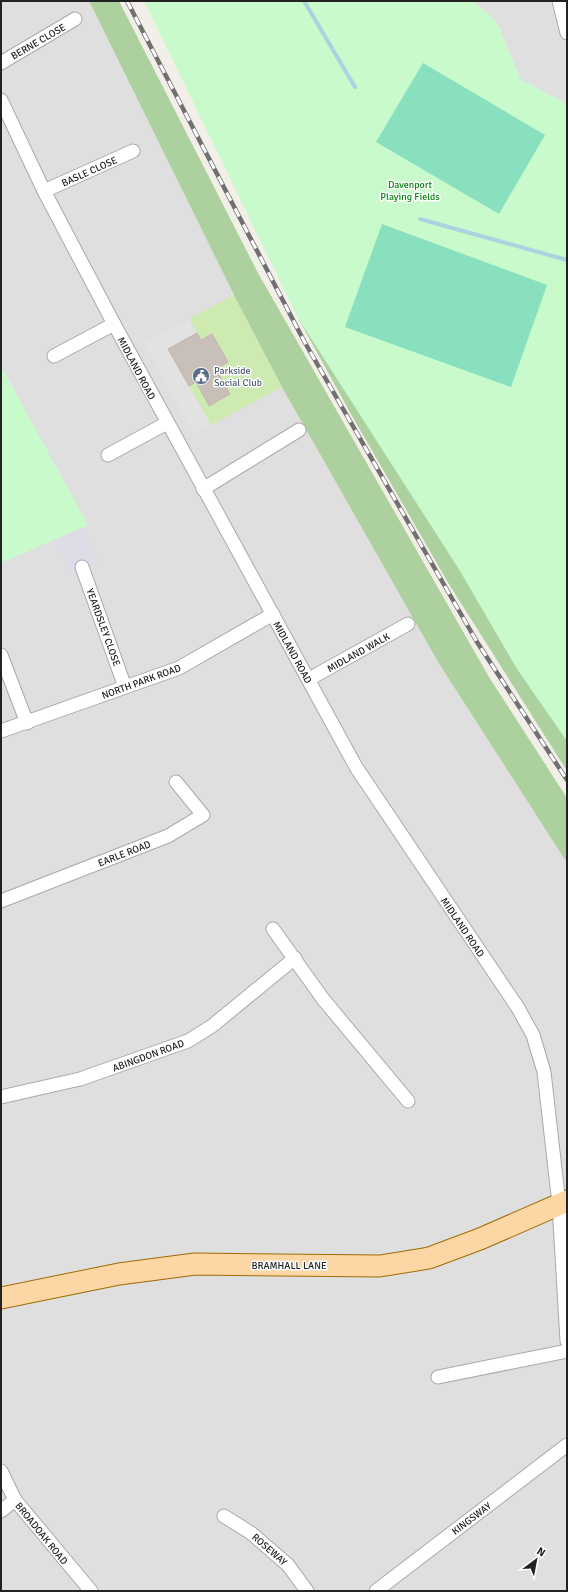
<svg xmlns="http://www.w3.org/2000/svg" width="568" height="1592" viewBox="0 0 568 1592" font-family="Signika,sans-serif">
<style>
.residential{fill:#e0dfdf}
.grass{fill:#cdebb0}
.forest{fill:#add19e}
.park{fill:#c8facc}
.pitch{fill:#88e0be}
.parking{fill:#e2e2e2}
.plaza{fill:#dddde8}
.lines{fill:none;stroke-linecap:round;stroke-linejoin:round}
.stream{stroke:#aad3df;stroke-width:4}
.building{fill:#c7bfb8;stroke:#c4b6ab}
.street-casing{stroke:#a9a9a9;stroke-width:15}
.primary-casing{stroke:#a06b00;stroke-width:23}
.street{stroke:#fff;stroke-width:13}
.primary{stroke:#fcd6a4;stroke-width:21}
.rail-casing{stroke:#707070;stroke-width:4.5}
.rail{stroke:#fff;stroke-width:3;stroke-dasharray:9;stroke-linecap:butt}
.labels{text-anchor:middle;stroke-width:3;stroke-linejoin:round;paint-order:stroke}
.street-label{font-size:10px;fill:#222;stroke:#fff}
.park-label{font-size:10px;fill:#0c8416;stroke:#fff}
.service-label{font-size:10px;fill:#4e5e75;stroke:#fff;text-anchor:start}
</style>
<rect width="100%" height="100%" fill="#f2efe9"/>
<g class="residential">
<path d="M 1,1 L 89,1 L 234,295 L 438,662 L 567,863 L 567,1591 L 1,1591 Z"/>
<path d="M 473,1 L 567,1 L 567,104 L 521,80 L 496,21 Z"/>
</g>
<path class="grass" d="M 234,295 L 282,387 L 211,425 L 189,386 L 196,382 L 209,405 L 230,394 L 216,369 L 228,362 L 213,334 L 201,340 L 189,319 Z"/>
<g class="forest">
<path d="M 89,1 L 119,1 L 258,273 L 489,677 L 567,798 L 567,863 L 438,662 L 282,387 L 234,295 Z"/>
<path d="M 300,315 L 567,499 L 567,771 L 450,586 L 352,416 L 298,318 Z"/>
</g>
<g class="park">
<path d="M 144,1 L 473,1 L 496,21 L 521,80 L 567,104 L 567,741 L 517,669 L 460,571 L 298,318 Z"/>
<path d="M 1,366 L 88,525 L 1,563 Z"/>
</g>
<g class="pitch">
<path d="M 423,63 L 545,135 L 499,214 L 376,142 Z"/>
<path d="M 382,224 L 547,285 L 511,387 L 345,327 Z"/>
</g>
<path class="parking" d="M 189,319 L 197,333 L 168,349 L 211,425 L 194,434 L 144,344 Z"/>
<path class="plaza" d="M 83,528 L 97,561 L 69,573 L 55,540 Z"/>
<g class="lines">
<g class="stream">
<path d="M 304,1 L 355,87"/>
<path d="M 420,219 L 567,260"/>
</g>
</g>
<path class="building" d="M 197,333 L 201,340 L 212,334 L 228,362 L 216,369 L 230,394 L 209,406 L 196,382 L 189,386 L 168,349 Z"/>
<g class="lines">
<defs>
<g id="street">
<path d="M 559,1 L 567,33"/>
<path d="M 1,63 L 75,19"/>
<path d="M 1,100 L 44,191 L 114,324 L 356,767 L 518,1008 L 533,1035 L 544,1072 L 559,1204 L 567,1341"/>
<path d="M 44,191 L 133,151"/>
<path d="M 54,356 L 114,324"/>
<path d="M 108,455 L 167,423"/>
<path d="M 203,489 L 299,430"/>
<path d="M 82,567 L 125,687"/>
<path d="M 1,655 L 27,723"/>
<path d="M 309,679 L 408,624"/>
<path d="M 1,731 L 179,668 L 273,614"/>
<path d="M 1,901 L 168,836 L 203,815 L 176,782"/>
<path d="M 273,929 L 323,999 L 408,1101"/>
<path d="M 1,1097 L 80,1079 L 188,1041 L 212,1026 L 295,958"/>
<path d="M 438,1377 L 567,1351"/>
<path d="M 1,1471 L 15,1500 L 91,1591"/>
<path d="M 1,1511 L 15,1500"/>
<path d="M 224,1516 L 251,1533 L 288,1565 L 307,1591"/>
<path d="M 376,1591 L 567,1445"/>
</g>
<path id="primary" d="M 1,1298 L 119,1274 L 195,1264 L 380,1266 L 429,1258 L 480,1239 L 567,1201"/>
</defs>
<use href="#street" class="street-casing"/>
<use href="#primary" class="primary-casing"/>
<use href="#street" class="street"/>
<use href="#primary" class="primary"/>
<defs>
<path id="rail" d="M 127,1 L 304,341 L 477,642 L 567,780"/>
</defs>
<use href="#rail" class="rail-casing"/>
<use href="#rail" class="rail"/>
</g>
<defs>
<symbol id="civic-disc" viewBox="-11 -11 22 22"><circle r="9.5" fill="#5c6f8a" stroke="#fff"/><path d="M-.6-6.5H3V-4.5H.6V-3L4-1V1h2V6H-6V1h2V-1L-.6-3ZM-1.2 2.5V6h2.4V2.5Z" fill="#fff"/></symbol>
</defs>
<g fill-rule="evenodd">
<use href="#civic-disc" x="191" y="366" width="20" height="20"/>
</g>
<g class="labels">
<g class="street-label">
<text transform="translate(38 41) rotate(-30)" y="4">BERNE CLOSE</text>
<text transform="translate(89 171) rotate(-24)" y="4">BASLE CLOSE</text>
<text transform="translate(137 368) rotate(62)" y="4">MIDLAND ROAD</text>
<text transform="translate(104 627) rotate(70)" y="4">YEARDSLEY CLOSE</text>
<text transform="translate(293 652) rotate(61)" y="4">MIDLAND ROAD</text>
<text transform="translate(358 652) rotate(-29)" y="4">MIDLAND WALK</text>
<text transform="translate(141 681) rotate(-20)" y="4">NORTH PARK ROAD</text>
<text transform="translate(124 853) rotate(-21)" y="4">EARLE ROAD</text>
<text transform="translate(463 927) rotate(56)" y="4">MIDLAND ROAD</text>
<text transform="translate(148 1055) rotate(-20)" y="4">ABINGDON ROAD</text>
<text x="289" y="1269">BRAMHALL LANE</text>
<text transform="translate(471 1518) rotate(-37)" y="4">KINGSWAY</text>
<text transform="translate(42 1533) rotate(51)" y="4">BROADOAK ROAD</text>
<text transform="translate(270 1549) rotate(41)" y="4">ROSEWAY</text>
</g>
<g class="park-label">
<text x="410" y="188">Davenport<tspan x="410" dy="12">Playing Fields</tspan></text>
</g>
<g class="service-label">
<text x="214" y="374">Parkside<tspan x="214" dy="12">Social Club</tspan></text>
</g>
</g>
<rect width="568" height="1592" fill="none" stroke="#222222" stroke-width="4"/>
<g transform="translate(536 1560) rotate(32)" stroke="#ffffff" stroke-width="3" paint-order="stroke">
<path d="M0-3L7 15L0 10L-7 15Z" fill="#222222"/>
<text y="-6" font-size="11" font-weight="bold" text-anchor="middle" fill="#222222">N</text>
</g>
</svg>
